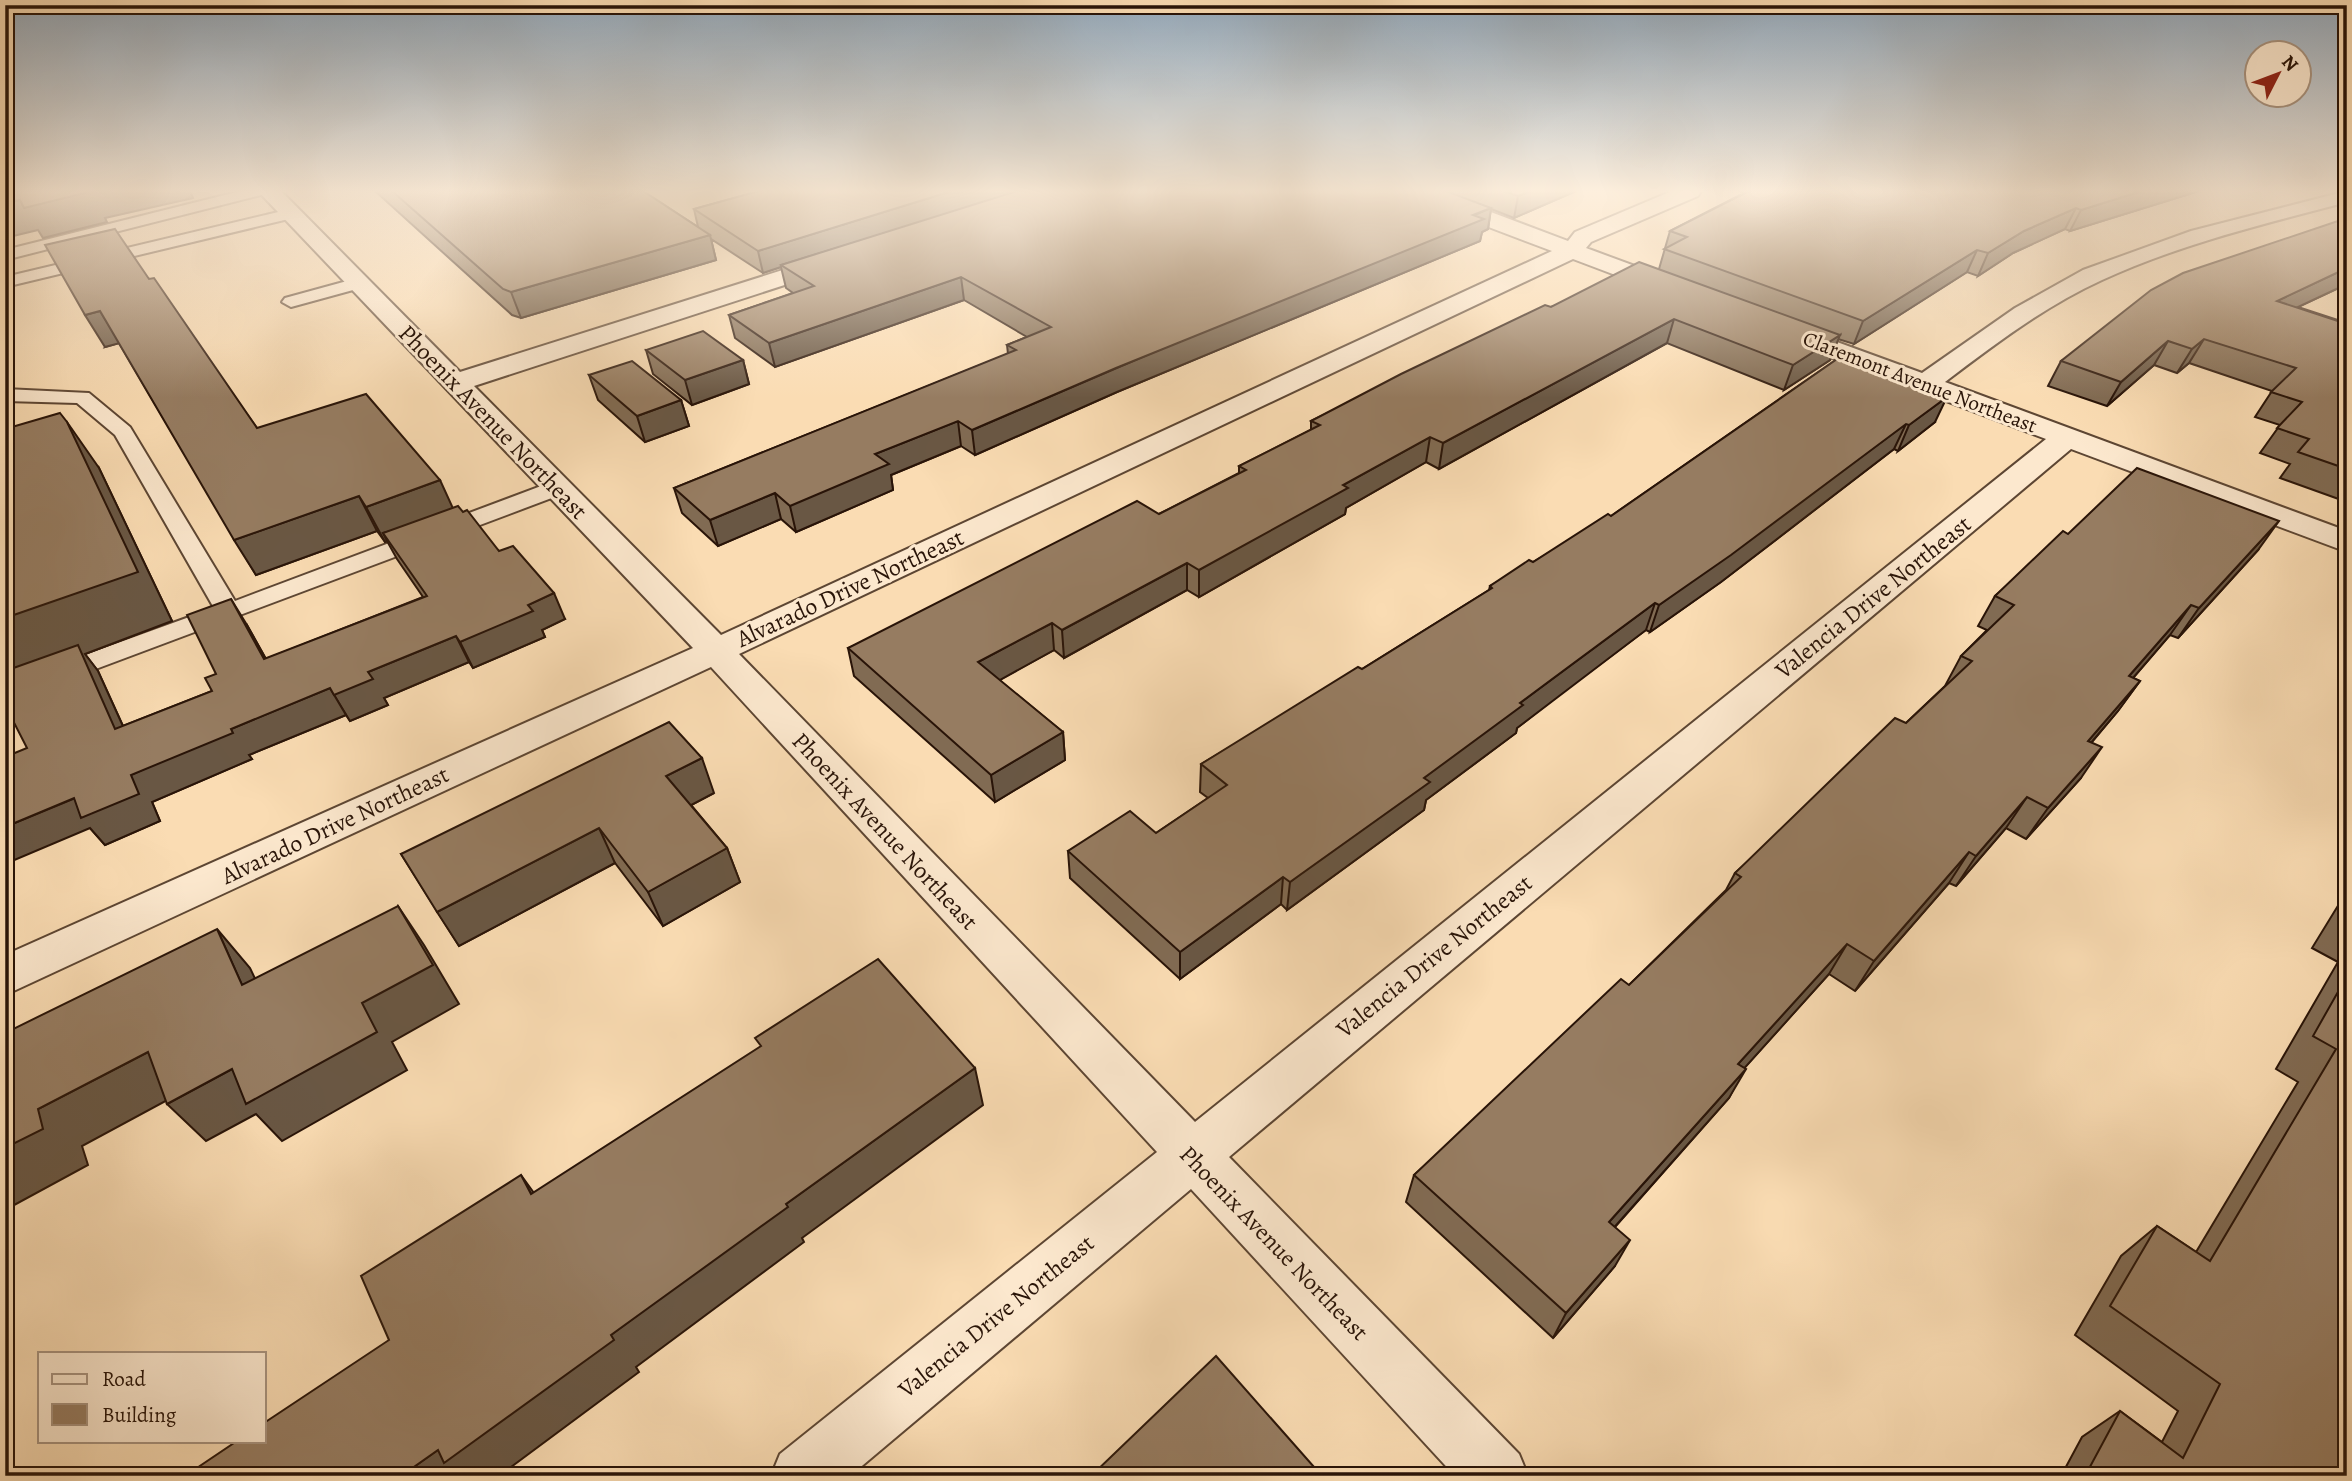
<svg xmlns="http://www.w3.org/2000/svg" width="2352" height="1481" viewBox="0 0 2352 1481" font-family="Alegreya,serif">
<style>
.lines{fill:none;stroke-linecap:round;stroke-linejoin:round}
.lane-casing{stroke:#5d4633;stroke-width:4}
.street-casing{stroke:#5d4633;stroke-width:4}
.lane{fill:#fce8ce;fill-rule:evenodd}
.street{fill:#fce8ce;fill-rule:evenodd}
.wall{fill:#816b53;stroke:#291408;stroke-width:2}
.shaded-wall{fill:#695744;stroke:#291408;stroke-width:2}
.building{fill:#967c61;stroke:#291408;stroke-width:2}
.labels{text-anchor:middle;stroke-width:6;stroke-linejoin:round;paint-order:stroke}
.far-street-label{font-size:21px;fill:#291408;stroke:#fce8ce}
.street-label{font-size:24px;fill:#291408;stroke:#fce8ce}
</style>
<rect width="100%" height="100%" fill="#fadcb3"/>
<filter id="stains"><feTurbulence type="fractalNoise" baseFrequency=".00286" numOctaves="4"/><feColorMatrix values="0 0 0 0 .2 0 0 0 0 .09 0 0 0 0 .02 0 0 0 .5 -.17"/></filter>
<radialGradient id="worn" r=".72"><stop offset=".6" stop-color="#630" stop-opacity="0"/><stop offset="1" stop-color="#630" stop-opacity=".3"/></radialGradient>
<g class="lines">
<defs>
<g id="lane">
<path d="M 241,191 L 268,191 L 265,194 L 5,260 L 5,250 Z"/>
<path d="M 291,209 L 297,211 L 297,217 L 5,287 L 5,277 Z"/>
<path d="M 358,278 L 364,279 L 367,283 L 364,287 L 291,307 L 282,302 L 285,298 Z"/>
<path d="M 5,389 L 89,393 L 130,427 L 235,601 L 549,483 L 557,481 L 568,488 L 565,493 L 5,703 L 5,684 L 214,608 L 115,435 L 77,403 L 5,401 Z"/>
</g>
<path id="street" d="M 258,191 L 281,191 L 460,372 L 824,257 L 840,257 L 844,262 L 840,267 L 474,386 L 721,635 L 1552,251 L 1407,196 L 1404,191 L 1435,191 L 1568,241 L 1575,232 L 1672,191 L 1701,191 L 1698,196 L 1591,242 L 1586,248 L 1681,283 L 1684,288 L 1681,293 L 1663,293 L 1573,259 L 739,654 L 1195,1122 L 2046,439 L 1775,336 L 1771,331 L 1775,326 L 1793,326 L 1922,373 L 2015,308 L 2083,270 L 2191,231 L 2347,191 L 2347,202 C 2264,224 2180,244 2102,280 C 2045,306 1995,344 1945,382 L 2347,531 L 2347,552 L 2071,449 L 1229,1157 L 1519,1454 L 1528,1476 L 1455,1476 L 1191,1189 L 850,1476 L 771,1476 L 780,1454 L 1157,1152 L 711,667 L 5,995 L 5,955 L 693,648 Z"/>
</defs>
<use href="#lane" class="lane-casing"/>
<use href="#street" class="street-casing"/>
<use href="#lane" class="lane"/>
<use href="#street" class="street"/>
</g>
<g class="wall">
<path d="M 375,191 L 643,191 L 698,227 L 694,209 L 759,191 L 1576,191 L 1514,218 L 1491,209 L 1488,229 L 1482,232 L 1480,241 L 1117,392 L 975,455 L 961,446 L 891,475 L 893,490 L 796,532 L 781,519 L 718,546 L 682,513 L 674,488 L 1008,354 L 1007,345 L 1027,337 L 964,300 L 775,367 L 735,338 L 729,315 L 793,293 L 786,288 L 781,267 L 763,273 L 711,239 L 716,260 L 521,318 L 512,315 Z"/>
<path d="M 1739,191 L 2199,191 L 2070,231 L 2065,229 L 2013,253 L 1978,276 L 1967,272 L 1854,344 L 1838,339 L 1830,360 L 1784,390 L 1667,343 L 1439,469 L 1426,462 L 1346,508 L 1345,514 L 1199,597 L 1187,590 L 1064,658 L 1054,650 L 999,680 L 1063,732 L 1065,760 L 995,802 L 854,676 L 848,648 L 1159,514 L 1239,473 L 1239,466 L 1311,430 L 1311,421 L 1551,307 L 1659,269 L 1670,231 L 1744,193 Z"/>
<path d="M 2347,218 L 2347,284 L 2298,307 L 2347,323 L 2347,502 L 2280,478 L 2290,464 L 2260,453 L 2280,425 L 2255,417 L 2272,391 L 2189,363 L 2177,373 L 2154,365 L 2107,406 L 2048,386 L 2061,361 Z"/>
<path d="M 149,279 L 257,428 L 453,508 L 499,551 L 565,619 L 542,630 L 545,637 L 473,668 L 469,662 L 384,698 L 388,705 L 350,721 L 346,715 L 249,755 L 252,759 L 152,802 L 160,821 L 105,845 L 90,828 L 27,748 L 99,468 L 172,621 L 85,654 L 98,671 L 123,726 L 212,691 L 216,674 L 247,625 L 266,659 L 423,597 L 397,559 L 387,541 L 385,542 L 377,531 L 256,575 L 119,343 L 105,347 Z"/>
<path d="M 646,350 L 743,360 L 749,384 L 692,405 L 653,374 Z"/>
<path d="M 1840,357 L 1935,422 L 1898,451 L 1894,449 L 1721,582 L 1650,632 L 1646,630 L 1559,695 L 1517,728 L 1516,733 L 1426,800 L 1424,810 L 1287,910 L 1281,904 L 1180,979 L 1070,878 L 1068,851 L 1156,833 L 1208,798 L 1200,792 L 1201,764 L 1362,669 L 1489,590 L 1490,586 L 1533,562 L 1611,516 Z"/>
<path d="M 589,375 L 681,400 L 689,426 L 645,442 L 598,400 Z"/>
<path d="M 2068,534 L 2258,550 L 2178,638 L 2170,635 L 2133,678 L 2140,681 L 2118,711 L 2092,742 L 2081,778 L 2026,839 L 2006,828 L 1956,886 L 1949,883 L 1855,991 L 1829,974 L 1744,1068 L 1729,1098 L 1615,1227 L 1615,1266 L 1553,1338 L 1406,1202 L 1414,1175 L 1629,985 L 1726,890 L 1735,873 L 1906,723 L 1945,686 L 1961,656 L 1987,630 L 1978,626 L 1995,596 Z"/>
<path d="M 714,793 L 691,805 L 727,848 L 740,882 L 663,926 L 615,863 L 459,946 L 401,854 Z"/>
<path d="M 2347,891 L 2347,1476 L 2061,1476 L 2082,1437 L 2120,1411 L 2162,1442 L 2178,1411 L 2075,1335 L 2121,1256 L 2157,1226 L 2196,1252 L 2298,1082 L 2276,1069 L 2338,962 L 2312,948 Z"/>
</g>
<g class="shaded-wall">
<path d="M 89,191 L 190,191 L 193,198 L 105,218 L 107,222 L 43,238 L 38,230 L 5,238 L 5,203 L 20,200 Z"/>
<path d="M 952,191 L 1022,191 L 781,265 L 781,267 L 763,273 L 758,251 Z"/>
<path d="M 1531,191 L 1576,191 L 1514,218 L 1518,196 Z"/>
<path d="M 2142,191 L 2199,191 L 2070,231 L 2081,210 Z"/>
<path d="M 1491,208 L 1488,229 L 1482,232 L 1480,241 L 1117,392 L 975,455 L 972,430 Z"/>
<path d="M 2076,208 L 2065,229 L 2013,253 L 1978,276 L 1988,253 L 2024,231 Z"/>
<path d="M 710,235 L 716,260 L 521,318 L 511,292 Z"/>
<path d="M 1977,250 L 1967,272 L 1854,344 L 1863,321 Z"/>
<path d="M 2347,268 L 2347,284 L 2262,324 L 2277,301 Z"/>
<path d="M 961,277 L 964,300 L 775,367 L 769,343 Z"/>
<path d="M 100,311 L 120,343 L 105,347 L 85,315 Z"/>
<path d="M 1674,319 L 1667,343 L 1439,469 L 1443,443 Z"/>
<path d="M 1840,335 L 1830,360 L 1784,390 L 1793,365 Z"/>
<path d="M 2204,339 L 2189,363 L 2177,373 L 2192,349 Z"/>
<path d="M 2168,341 L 2154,365 L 2107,406 L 2121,382 Z"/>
<path d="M 743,360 L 749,384 L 692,405 L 685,380 Z"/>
<path d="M 1947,397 L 1935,422 L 1898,451 L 1909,425 Z"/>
<path d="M 681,400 L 689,426 L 645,442 L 637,416 Z"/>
<path d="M 958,421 L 961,446 L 891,475 L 893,490 L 796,532 L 790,506 L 875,454 Z"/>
<path d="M 67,422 L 99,468 L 172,621 L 85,654 L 98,671 L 136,755 L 5,683 L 5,618 Z"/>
<path d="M 1906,424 L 1894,449 L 1721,582 L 1650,632 L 1659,605 Z"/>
<path d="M 1430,437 L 1426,462 L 1346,508 L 1345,514 L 1199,597 L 1199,570 L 1343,485 Z"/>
<path d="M 440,480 L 456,515 L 383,533 L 387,541 L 385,542 L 366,507 Z"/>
<path d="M 775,493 L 781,519 L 718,546 L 710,520 Z"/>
<path d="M 359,496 L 377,531 L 256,575 L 234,540 Z"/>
<path d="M 2279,521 L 2258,550 L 2178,638 L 2199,608 Z"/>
<path d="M 1187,563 L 1187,590 L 1064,658 L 1062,630 Z"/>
<path d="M 554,593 L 565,619 L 542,630 L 545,637 L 473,668 L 460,642 L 528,605 Z"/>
<path d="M 231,599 L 247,625 L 281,686 L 264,659 Z"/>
<path d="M 1655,603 L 1646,630 L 1517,728 L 1516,733 L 1426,800 L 1424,810 L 1287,910 L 1290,882 L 1520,703 Z"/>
<path d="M 2191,605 L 2170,635 L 2108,707 L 2129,676 Z"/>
<path d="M 1052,623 L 1054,650 L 982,690 L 978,662 Z"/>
<path d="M 456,636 L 469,662 L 384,698 L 388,705 L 350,721 L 334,695 L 368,672 Z"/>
<path d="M 2140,681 L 2118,711 L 2067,771 L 2088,741 Z"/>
<path d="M 330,688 L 346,715 L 249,755 L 252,759 L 152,802 L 160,821 L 105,845 L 90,828 L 5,864 L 5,827 L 131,775 L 231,729 Z"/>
<path d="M 1063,732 L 1065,760 L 995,802 L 991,775 Z"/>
<path d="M 2102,747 L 2081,778 L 2026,839 L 2048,808 Z"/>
<path d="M 702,758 L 714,793 L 680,811 L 666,776 Z"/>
<path d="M 2027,797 L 2006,828 L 1956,886 L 1976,856 Z"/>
<path d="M 599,828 L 615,863 L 459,946 L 437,912 Z"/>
<path d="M 727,848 L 740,882 L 663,926 L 648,892 Z"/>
<path d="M 1969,852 L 1949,883 L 1855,991 L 1874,961 Z"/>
<path d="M 1283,877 L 1281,904 L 1180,979 L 1180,952 Z"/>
<path d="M 398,906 L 424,945 L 459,1004 L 392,1042 L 407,1070 L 282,1141 L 256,1114 L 206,1141 L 167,1104 L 232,1069 L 362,1003 Z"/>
<path d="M 217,929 L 250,968 L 276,1023 L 242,985 Z"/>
<path d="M 1847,944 L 1829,974 L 1722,1093 L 1738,1064 Z"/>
<path d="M 148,1052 L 186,1090 L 82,1146 L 88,1165 L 5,1210 L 5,1148 L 38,1109 Z"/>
<path d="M 975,1068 L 983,1105 L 802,1238 L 804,1242 L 636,1367 L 639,1372 L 499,1476 L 401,1476 L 438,1450 L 611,1335 L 786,1204 Z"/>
<path d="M 1746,1069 L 1729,1098 L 1595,1249 L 1609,1222 Z"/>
<path d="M 521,1175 L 547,1211 L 531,1194 Z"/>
<path d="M 1630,1240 L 1615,1266 L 1553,1338 L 1566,1313 Z"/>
</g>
<g class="building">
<path d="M 5,191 L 89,191 L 89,192 L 24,208 L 20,200 L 5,203 Z"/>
<path d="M 392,191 L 643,191 L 710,235 L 511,292 L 503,289 Z"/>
<path d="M 759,191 L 952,191 L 758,251 L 694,209 Z"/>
<path d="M 1017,191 L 1446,191 L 1491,208 L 1473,215 L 1484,219 L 1116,368 L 972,430 L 958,421 L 875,454 L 889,464 L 790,506 L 775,493 L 710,520 L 674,488 L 1016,350 L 1007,345 L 1051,327 L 961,277 L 769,343 L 729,315 L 814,286 L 781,265 Z"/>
<path d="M 1503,191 L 1531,191 L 1518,196 Z"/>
<path d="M 1749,191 L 2142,191 L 2081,210 L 2076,208 L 2024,231 L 1988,253 L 1977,250 L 1863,321 L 1664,249 L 1687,237 L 1670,231 Z"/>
<path d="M 2347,218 L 2347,268 L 2277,301 L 2347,324 L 2347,469 L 2298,452 L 2309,439 L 2277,428 L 2302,402 L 2271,392 L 2296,368 L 2204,339 L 2192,349 L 2168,341 L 2121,382 L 2061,361 L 2151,290 L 2183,273 Z"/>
<path d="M 115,229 L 149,279 L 154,278 L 257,428 L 366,394 L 440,480 L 366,507 L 359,496 L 234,540 L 100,311 L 85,315 L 45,245 Z"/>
<path d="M 1639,262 L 1840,335 L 1793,365 L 1674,319 L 1443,443 L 1430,437 L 1343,485 L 1348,488 L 1199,570 L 1187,563 L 1062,630 L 1052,623 L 978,662 L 1063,732 L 991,775 L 848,648 L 1137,501 L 1159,514 L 1246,470 L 1239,466 L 1320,425 L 1311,421 L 1401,374 L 1545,305 L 1551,307 Z"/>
<path d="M 703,331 L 743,360 L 685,380 L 646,350 Z"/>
<path d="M 1840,357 L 1947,397 L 1909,425 L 1906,424 L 1731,555 L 1659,605 L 1655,603 L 1567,668 L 1520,703 L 1523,705 L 1424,778 L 1430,782 L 1290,882 L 1283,877 L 1180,952 L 1068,851 L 1130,811 L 1156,833 L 1227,785 L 1201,764 L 1358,667 L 1362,669 L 1492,588 L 1490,586 L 1529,560 L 1533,562 L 1608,514 L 1611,516 Z"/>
<path d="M 632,361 L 681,400 L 637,416 L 589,375 Z"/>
<path d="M 60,413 L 67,422 L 138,572 L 5,618 L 5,429 Z"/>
<path d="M 2137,468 L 2279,521 L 2199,608 L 2191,605 L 2129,676 L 2140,681 L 2088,741 L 2102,747 L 2048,808 L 2027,797 L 1976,856 L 1969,852 L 1874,961 L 1847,944 L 1738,1064 L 1746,1069 L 1609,1222 L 1630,1240 L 1566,1313 L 1414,1175 L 1621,979 L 1629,985 L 1741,877 L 1735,873 L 1895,718 L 1906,723 L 1972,661 L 1961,656 L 2014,605 L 1995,596 L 2063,531 L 2068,534 Z"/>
<path d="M 458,506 L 463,512 L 467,510 L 499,551 L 513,546 L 554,593 L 528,605 L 533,611 L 460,642 L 456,636 L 368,672 L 373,679 L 334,695 L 330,688 L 231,729 L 233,733 L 131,775 L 139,794 L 81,818 L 74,798 L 5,827 L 5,757 L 27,748 L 5,705 L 5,671 L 78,645 L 115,729 L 212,691 L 205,678 L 216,674 L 187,615 L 231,599 L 264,659 L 427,596 L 383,533 Z"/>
<path d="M 669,722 L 702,758 L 666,776 L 727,848 L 648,892 L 599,828 L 437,912 L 401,854 Z"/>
<path d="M 398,906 L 433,965 L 362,1003 L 377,1032 L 246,1104 L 232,1069 L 167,1104 L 148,1052 L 38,1109 L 43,1129 L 5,1148 L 5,1033 L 217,929 L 242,985 Z"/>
<path d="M 878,959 L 975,1068 L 786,1204 L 788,1207 L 611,1335 L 614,1340 L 444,1463 L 438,1450 L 401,1476 L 185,1476 L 237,1441 L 264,1441 L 264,1423 L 389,1340 L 361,1276 L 521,1175 L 531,1194 L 761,1046 L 755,1038 Z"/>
<path d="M 2347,976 L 2347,1476 L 2085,1476 L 2120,1411 L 2183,1458 L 2220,1384 L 2110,1306 L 2157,1226 L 2210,1261 L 2336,1049 L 2313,1036 Z"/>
<path d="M 1216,1356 L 1322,1476 L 1091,1476 Z"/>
</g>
<linearGradient id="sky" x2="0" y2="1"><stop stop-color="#93a9bc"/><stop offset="0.48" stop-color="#fdefdd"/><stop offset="1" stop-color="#fdefdd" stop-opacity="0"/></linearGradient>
<rect width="2352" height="398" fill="url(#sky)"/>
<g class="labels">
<g class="far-street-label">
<text transform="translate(1920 382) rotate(21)" y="7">Claremont Avenue Northeast</text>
</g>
<g class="street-label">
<text transform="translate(493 422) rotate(46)" y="8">Phoenix Avenue Northeast</text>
<text transform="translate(850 588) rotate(-25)" y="8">Alvarado Drive Northeast</text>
<text transform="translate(1873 597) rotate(-39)" y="8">Valencia Drive Northeast</text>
<text transform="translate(335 825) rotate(-25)" y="8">Alvarado Drive Northeast</text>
<text transform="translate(885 831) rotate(47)" y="8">Phoenix Avenue Northeast</text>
<text transform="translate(1434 956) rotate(-39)" y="8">Valencia Drive Northeast</text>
<text transform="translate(1274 1243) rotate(46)" y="8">Phoenix Avenue Northeast</text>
<text transform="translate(996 1316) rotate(-39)" y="8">Valencia Drive Northeast</text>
</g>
</g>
<rect width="2352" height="1481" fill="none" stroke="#fadcb3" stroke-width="28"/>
<rect x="7" y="7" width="2338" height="1467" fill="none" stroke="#291408" stroke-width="3.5"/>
<rect x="14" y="14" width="2324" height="1453" fill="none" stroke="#291408" stroke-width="2"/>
<rect x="38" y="1352" width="228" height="91" fill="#fce8ce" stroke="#a8937f" stroke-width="2"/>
<rect x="52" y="1374" width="35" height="10" fill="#fce8ce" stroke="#a8937f" stroke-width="2"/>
<text x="102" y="1386" font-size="21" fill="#291408">Road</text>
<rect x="52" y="1404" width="35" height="21" fill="#967c61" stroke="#a8937f" stroke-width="2"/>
<text x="102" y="1422" font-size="21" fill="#291408">Building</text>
<g transform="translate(2278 74) rotate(48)"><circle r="33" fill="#fce8ce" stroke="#a8937f" stroke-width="2"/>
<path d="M0-5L12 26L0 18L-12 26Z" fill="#8f2418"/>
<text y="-10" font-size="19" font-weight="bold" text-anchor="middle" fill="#291408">N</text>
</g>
<rect width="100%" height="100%" filter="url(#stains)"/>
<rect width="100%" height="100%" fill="url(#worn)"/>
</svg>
